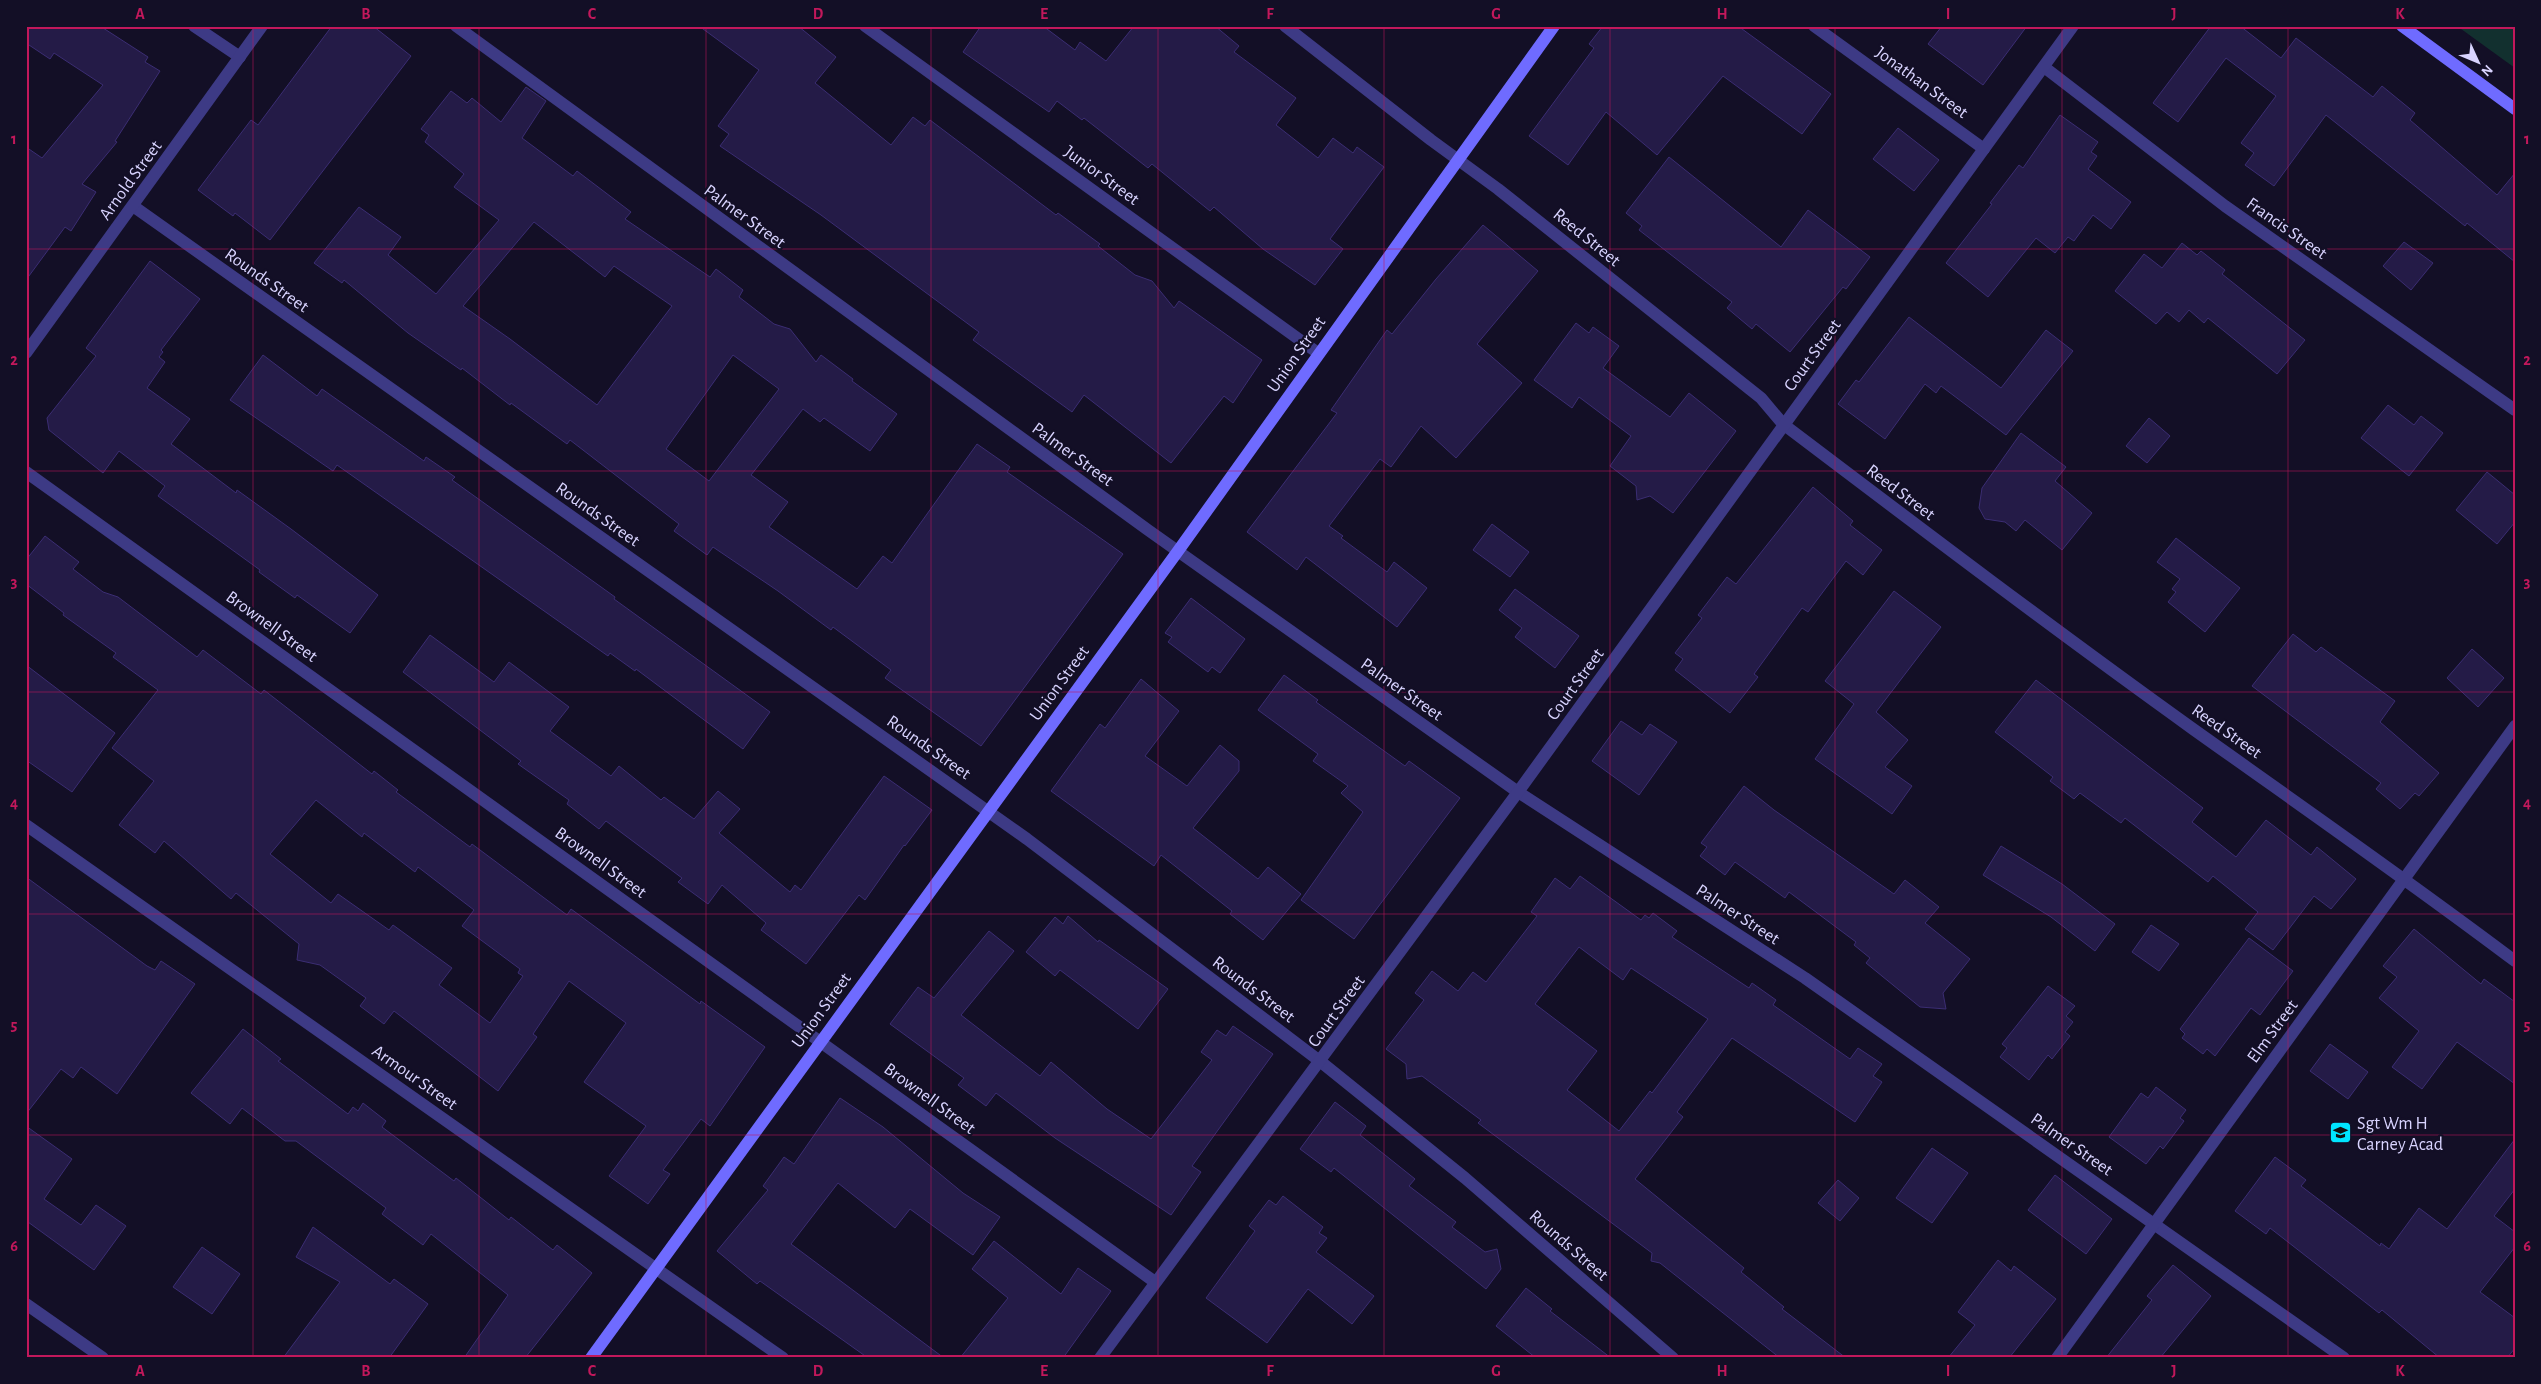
<svg xmlns="http://www.w3.org/2000/svg" width="2541" height="1384" viewBox="0 0 2541 1384" font-family="'Alegreya Sans',sans-serif">
<style>
.green{fill:#12302f}
.building{fill:#241b47;stroke:#3b2d73;fill-rule:evenodd}
.lines{fill:none;stroke-linecap:round;stroke-linejoin:round}
.minor{stroke:#3d3a85;stroke-width:12}
.secondary{stroke:#6f6bff;stroke-width:12}
.grid{fill:none;stroke:#c2185b;stroke-width:1;stroke-opacity:0.55}
.labels{text-anchor:middle;stroke-width:4.5;stroke-linejoin:round;paint-order:stroke}
.street-label{font-size:18px;fill:#d9d4ff;stroke:#130f26}
.poi-label{font-size:18px;fill:#d9d4ff;stroke:#130f26;text-anchor:start}
.neatline{fill:none;stroke:#c2185b;stroke-width:2}
.grid-label{font-size:16px;text-anchor:middle;font-weight:bold;fill:#c2185b}
</style>
<rect width="100%" height="100%" fill="#130f26"/>
<path class="green" d="M 2457,26 L 2515,26 L 2515,68 Z"/>
<g class="building">
<path d="M 26,26 L 100,26 L 148,57 L 145,62 L 160,71 L 115,141 L 117,142 L 82,184 L 96,192 L 71,231 L 65,227 L 26,280 L 26,147 L 42,158 L 103,85 L 54,53 L 50,59 L 26,43 Z"/>
<path d="M 332,26 L 373,26 L 411,56 L 270,240 L 235,213 L 233,216 L 198,190 L 251,120 L 258,125 Z"/>
<path d="M 699,26 L 798,26 L 836,57 L 815,83 L 891,145 L 913,117 L 925,126 L 930,120 L 1056,215 L 1058,213 L 1100,244 L 1098,246 L 1135,275 L 1152,281 L 1174,308 L 1179,301 L 1262,360 L 1233,403 L 1224,396 L 1171,463 L 1084,395 L 1072,412 L 973,340 L 979,332 L 821,215 L 720,146 L 729,134 L 718,126 L 759,70 Z"/>
<path d="M 981,26 L 1043,26 L 1075,50 L 1080,42 L 1106,61 L 1134,26 L 1215,26 L 1239,46 L 1234,52 L 1296,98 L 1276,125 L 1318,158 L 1333,138 L 1353,153 L 1357,147 L 1384,167 L 1330,239 L 1343,249 L 1315,285 L 1263,249 L 1214,207 L 1210,211 L 1152,164 L 1148,168 L 1084,118 L 1082,120 L 1057,101 L 1049,112 L 963,52 Z"/>
<path d="M 1603,26 L 1738,26 L 1831,94 L 1802,134 L 1723,76 L 1657,155 L 1606,112 L 1568,165 L 1529,136 L 1594,48 L 1589,44 Z"/>
<path d="M 1942,26 L 2027,26 L 1983,85 L 1928,44 Z"/>
<path d="M 2211,26 L 2240,26 L 2281,58 L 2296,38 L 2373,97 L 2382,86 L 2415,113 L 2410,120 L 2497,195 L 2515,173 L 2515,262 L 2467,223 L 2465,226 L 2326,115 L 2274,186 L 2245,165 L 2254,153 L 2241,143 L 2276,96 L 2226,58 L 2178,122 L 2153,103 Z"/>
<path d="M 526,87 L 546,101 L 522,138 L 573,176 L 577,171 L 631,212 L 625,219 L 710,277 L 716,269 L 743,290 L 739,297 L 774,324 L 790,329 L 816,362 L 821,355 L 853,379 L 852,381 L 897,414 L 870,451 L 824,418 L 820,422 L 803,409 L 751,475 L 788,502 L 769,527 L 857,589 L 883,556 L 892,563 L 977,444 L 1010,467 L 1007,472 L 1123,554 L 981,746 L 885,678 L 891,670 L 833,627 L 831,630 L 778,591 L 713,547 L 707,555 L 674,531 L 679,524 L 570,440 L 567,444 L 511,403 L 510,405 L 462,368 L 461,370 L 408,333 L 344,280 L 342,283 L 314,263 L 359,207 L 401,237 L 388,255 L 436,294 L 499,220 L 454,187 L 464,174 L 425,142 L 429,135 L 421,129 L 451,91 L 467,103 L 472,98 L 501,122 ZM 534,222 L 605,277 L 614,266 L 672,306 L 597,405 L 510,339 L 463,306 ZM 733,355 L 779,389 L 709,481 L 666,449 Z"/>
<path d="M 2060,115 L 2098,142 L 2091,152 L 2097,156 L 2088,169 L 2131,202 L 2111,229 L 2093,215 L 2074,241 L 2068,237 L 2055,253 L 2036,238 L 1988,297 L 1946,263 L 1992,204 L 1990,203 L 2019,165 L 2023,168 Z"/>
<path d="M 1898,128 L 1939,160 L 1914,191 L 1873,159 Z"/>
<path d="M 1669,157 L 1781,247 L 1808,210 L 1870,257 L 1846,289 L 1843,287 L 1790,352 L 1756,324 L 1752,329 L 1727,308 L 1732,302 L 1639,230 L 1642,226 L 1626,213 Z"/>
<path d="M 1483,225 L 1538,271 L 1477,344 L 1522,383 L 1456,458 L 1421,426 L 1391,467 L 1380,459 L 1329,526 L 1343,536 L 1341,538 L 1387,572 L 1394,562 L 1427,588 L 1397,627 L 1306,557 L 1297,570 L 1247,532 L 1337,413 L 1331,410 L 1387,330 L 1392,334 L 1436,279 Z"/>
<path d="M 2404,242 L 2433,263 L 2411,290 L 2383,266 Z"/>
<path d="M 2182,243 L 2197,255 L 2201,251 L 2225,270 L 2222,274 L 2305,340 L 2277,374 L 2208,318 L 2204,323 L 2189,310 L 2179,322 L 2167,312 L 2156,324 L 2115,291 L 2144,254 L 2162,268 Z"/>
<path d="M 150,261 L 200,299 L 161,350 L 163,352 L 159,357 L 165,362 L 147,388 L 190,419 L 171,444 L 236,493 L 237,490 L 291,529 L 378,595 L 350,633 L 297,595 L 295,598 L 259,572 L 260,570 L 158,496 L 165,486 L 119,451 L 103,473 L 49,430 L 47,418 L 96,356 L 86,348 Z"/>
<path d="M 1909,317 L 2001,388 L 2046,330 L 2073,351 L 2006,435 L 1941,386 L 1936,393 L 1925,384 L 1885,439 L 1838,404 L 1856,380 L 1859,382 Z"/>
<path d="M 1576,323 L 1589,333 L 1593,327 L 1619,346 L 1603,368 L 1670,417 L 1689,393 L 1736,431 L 1673,513 L 1650,496 L 1637,500 L 1636,486 L 1610,466 L 1631,436 L 1579,397 L 1572,408 L 1534,380 Z"/>
<path d="M 263,355 L 317,396 L 322,389 L 424,461 L 426,457 L 455,477 L 452,480 L 615,597 L 614,599 L 770,712 L 743,749 L 636,669 L 635,671 L 610,653 L 608,656 L 337,465 L 333,471 L 230,400 Z"/>
<path d="M 2388,405 L 2414,425 L 2421,416 L 2443,433 L 2409,476 L 2361,438 Z"/>
<path d="M 2149,418 L 2170,436 L 2147,463 L 2126,446 Z"/>
<path d="M 2021,433 L 2066,467 L 2055,481 L 2092,513 L 2062,550 L 2025,520 L 2016,531 L 2005,522 L 1985,519 L 1979,508 L 1982,488 Z"/>
<path d="M 2487,472 L 2515,495 L 2515,522 L 2497,544 L 2456,510 Z"/>
<path d="M 1813,487 L 1853,521 L 1850,525 L 1882,550 L 1863,575 L 1846,561 L 1808,612 L 1802,608 L 1754,674 L 1758,677 L 1730,713 L 1675,670 L 1683,659 L 1675,653 L 1702,618 L 1698,615 L 1727,577 L 1736,584 Z"/>
<path d="M 1492,524 L 1529,552 L 1510,577 L 1473,550 Z"/>
<path d="M 45,536 L 79,562 L 73,569 L 103,592 L 118,597 L 197,657 L 203,650 L 261,694 L 264,690 L 372,774 L 374,771 L 398,790 L 396,792 L 470,847 L 472,844 L 567,915 L 571,909 L 700,1004 L 701,1001 L 765,1047 L 710,1126 L 701,1119 L 663,1170 L 670,1174 L 648,1204 L 609,1176 L 646,1126 L 584,1082 L 626,1023 L 569,981 L 533,1034 L 537,1037 L 498,1091 L 394,1011 L 384,1024 L 360,1006 L 366,998 L 320,965 L 297,960 L 299,944 L 236,893 L 231,899 L 164,841 L 155,853 L 119,825 L 154,781 L 112,748 L 158,690 L 113,657 L 116,653 L 63,615 L 64,613 L 26,584 L 26,560 ZM 316,800 L 362,837 L 364,833 L 415,872 L 418,867 L 474,910 L 462,926 L 520,969 L 518,973 L 523,976 L 490,1023 L 439,985 L 452,968 L 393,925 L 389,930 L 338,894 L 331,903 L 270,854 Z"/>
<path d="M 2176,538 L 2240,588 L 2205,632 L 2168,602 L 2176,592 L 2172,589 L 2180,579 L 2157,562 Z"/>
<path d="M 1515,589 L 1579,636 L 1555,668 L 1515,637 L 1522,628 L 1499,610 Z"/>
<path d="M 1894,591 L 1941,627 L 1876,712 L 1908,740 L 1885,767 L 1912,786 L 1892,814 L 1815,759 L 1854,704 L 1825,681 Z"/>
<path d="M 1191,598 L 1245,639 L 1220,673 L 1212,667 L 1208,672 L 1168,642 L 1172,637 L 1165,633 Z"/>
<path d="M 2293,634 L 2316,652 L 2321,647 L 2395,701 L 2380,722 L 2439,773 L 2419,796 L 2415,793 L 2400,809 L 2376,789 L 2381,783 L 2252,686 Z"/>
<path d="M 430,635 L 494,682 L 509,662 L 569,707 L 550,731 L 611,776 L 619,766 L 661,800 L 664,797 L 694,819 L 718,791 L 740,809 L 719,833 L 790,892 L 795,885 L 801,890 L 884,776 L 932,810 L 905,846 L 904,845 L 865,900 L 859,895 L 806,964 L 761,930 L 766,923 L 722,885 L 708,904 L 678,882 L 682,878 L 606,821 L 599,829 L 567,804 L 569,800 L 518,764 L 521,761 L 403,672 Z"/>
<path d="M 2472,649 L 2504,678 L 2478,707 L 2447,678 Z"/>
<path d="M 26,665 L 115,733 L 72,792 L 26,760 Z"/>
<path d="M 1284,675 L 1318,700 L 1316,702 L 1405,766 L 1409,761 L 1460,798 L 1354,939 L 1301,900 L 1363,812 L 1341,793 L 1348,786 L 1313,761 L 1318,754 L 1258,710 Z"/>
<path d="M 1141,679 L 1179,711 L 1145,756 L 1187,786 L 1220,745 L 1239,761 L 1239,771 L 1193,828 L 1258,879 L 1268,867 L 1301,894 L 1263,940 L 1230,914 L 1232,911 L 1161,855 L 1154,866 L 1051,791 L 1100,724 L 1105,728 Z"/>
<path d="M 2036,680 L 2203,808 L 2192,822 L 2236,857 L 2266,820 L 2311,855 L 2317,847 L 2356,879 L 2331,909 L 2314,896 L 2273,950 L 2245,929 L 2258,912 L 2213,876 L 2208,882 L 2125,818 L 2121,823 L 2080,793 L 2074,799 L 2050,781 L 2053,777 L 1995,732 Z"/>
<path d="M 1621,721 L 1642,735 L 1650,724 L 1677,742 L 1639,795 L 1592,761 Z"/>
<path d="M 1744,786 L 1774,810 L 1894,894 L 1905,880 L 1939,907 L 1925,923 L 1970,959 L 1943,993 L 1946,1009 L 1920,1007 L 1866,963 L 1870,958 L 1854,945 L 1856,942 L 1789,892 L 1785,898 L 1735,862 L 1725,875 L 1700,856 L 1707,847 L 1701,843 Z"/>
<path d="M 2001,846 L 2062,884 L 2115,924 L 2095,951 L 2051,917 L 1983,875 Z"/>
<path d="M 1580,876 L 1641,920 L 1645,915 L 1649,918 L 1653,913 L 1677,931 L 1672,937 L 1749,988 L 1752,983 L 1776,1000 L 1773,1005 L 1850,1059 L 1858,1048 L 1882,1064 L 1873,1076 L 1882,1082 L 1855,1122 L 1732,1038 L 1677,1112 L 1683,1117 L 1635,1179 L 1744,1268 L 1741,1272 L 1784,1307 L 1782,1309 L 1846,1358 L 1780,1358 L 1660,1263 L 1651,1261 L 1652,1253 L 1478,1123 L 1481,1120 L 1422,1076 L 1407,1079 L 1406,1064 L 1386,1049 L 1424,1000 L 1415,993 L 1432,971 L 1458,991 L 1473,972 L 1486,982 L 1537,916 L 1531,912 L 1555,878 L 1570,889 ZM 1579,947 L 1623,980 L 1631,968 L 1708,1019 L 1652,1093 L 1650,1091 L 1619,1131 L 1567,1090 L 1597,1051 L 1535,1004 Z"/>
<path d="M 26,877 L 147,966 L 155,970 L 161,961 L 195,984 L 117,1094 L 81,1067 L 73,1078 L 61,1069 L 26,1114 Z"/>
<path d="M 1068,916 L 1098,942 L 1099,940 L 1168,989 L 1138,1029 L 1060,970 L 1055,976 L 1026,952 L 1055,917 L 1063,924 Z"/>
<path d="M 2151,925 L 2179,944 L 2159,971 L 2132,952 Z"/>
<path d="M 2414,929 L 2481,984 L 2484,979 L 2515,1002 L 2515,1084 L 2457,1042 L 2422,1089 L 2392,1067 L 2419,1031 L 2379,998 L 2397,977 L 2383,966 Z"/>
<path d="M 989,931 L 1014,951 L 961,1015 L 1040,1076 L 1051,1062 L 1107,1109 L 1151,1139 L 1212,1060 L 1201,1052 L 1217,1030 L 1226,1036 L 1233,1026 L 1273,1054 L 1192,1166 L 1201,1172 L 1171,1215 L 1055,1138 L 996,1093 L 986,1106 L 958,1085 L 964,1078 L 890,1024 L 918,987 L 934,998 Z"/>
<path d="M 2249,938 L 2293,971 L 2260,1015 L 2251,1008 L 2215,1056 L 2207,1049 L 2203,1054 L 2182,1038 L 2185,1034 L 2180,1029 Z"/>
<path d="M 2048,986 L 2075,1006 L 2066,1016 L 2073,1022 L 2065,1032 L 2070,1036 L 2052,1059 L 2048,1055 L 2029,1080 L 2000,1057 L 2007,1048 L 2002,1044 Z"/>
<path d="M 243,1029 L 281,1059 L 278,1061 L 348,1114 L 353,1107 L 358,1111 L 363,1103 L 386,1121 L 382,1127 L 454,1181 L 456,1178 L 509,1220 L 511,1217 L 553,1250 L 557,1245 L 592,1273 L 525,1358 L 464,1358 L 508,1295 L 431,1234 L 423,1245 L 382,1214 L 386,1208 L 296,1141 L 285,1141 L 242,1108 L 230,1124 L 191,1093 Z"/>
<path d="M 2330,1044 L 2368,1072 L 2348,1099 L 2310,1071 Z"/>
<path d="M 2156,1087 L 2186,1110 L 2180,1118 L 2184,1121 L 2163,1149 L 2160,1146 L 2146,1164 L 2109,1137 L 2141,1093 L 2148,1098 Z"/>
<path d="M 840,1098 L 883,1127 L 963,1193 L 1000,1217 L 973,1255 L 910,1209 L 895,1228 L 838,1183 L 791,1244 L 944,1358 L 868,1358 L 760,1281 L 757,1284 L 717,1251 L 768,1190 L 763,1186 L 784,1157 L 794,1164 Z"/>
<path d="M 1335,1102 L 1366,1126 L 1360,1135 L 1415,1179 L 1409,1186 L 1456,1222 L 1452,1227 L 1485,1252 L 1497,1249 L 1501,1269 L 1486,1289 L 1334,1168 L 1331,1172 L 1300,1149 Z"/>
<path d="M 26,1126 L 72,1159 L 44,1199 L 81,1225 L 96,1205 L 126,1226 L 94,1270 L 28,1222 L 26,1224 Z"/>
<path d="M 2515,1139 L 2515,1189 L 2494,1216 L 2515,1232 L 2515,1247 L 2480,1292 L 2515,1318 L 2515,1348 L 2507,1358 L 2440,1358 L 2382,1310 L 2379,1313 L 2270,1228 L 2266,1234 L 2235,1211 L 2275,1157 L 2306,1180 L 2301,1186 L 2380,1246 L 2381,1243 L 2389,1249 L 2419,1208 L 2447,1229 Z"/>
<path d="M 1932,1148 L 1968,1173 L 1932,1223 L 1896,1198 Z"/>
<path d="M 2055,1175 L 2112,1219 L 2086,1254 L 2028,1210 Z"/>
<path d="M 1838,1180 L 1859,1198 L 1840,1221 L 1818,1203 Z"/>
<path d="M 1283,1196 L 1323,1227 L 1319,1233 L 1327,1238 L 1316,1252 L 1374,1296 L 1352,1324 L 1308,1289 L 1267,1343 L 1206,1298 L 1255,1231 L 1249,1226 L 1269,1200 L 1276,1205 Z"/>
<path d="M 313,1227 L 390,1284 L 394,1279 L 428,1304 L 389,1358 L 283,1358 L 340,1282 L 296,1257 Z"/>
<path d="M 994,1241 L 1061,1294 L 1078,1268 L 1111,1291 L 1063,1358 L 960,1358 L 1008,1298 L 972,1269 Z"/>
<path d="M 202,1247 L 240,1274 L 212,1314 L 173,1287 Z"/>
<path d="M 1998,1260 L 2011,1271 L 2014,1266 L 2056,1299 L 2009,1358 L 1948,1358 L 1975,1325 L 1958,1312 Z"/>
<path d="M 2173,1265 L 2211,1296 L 2160,1358 L 2106,1358 L 2152,1300 L 2147,1296 Z"/>
<path d="M 1526,1288 L 1552,1309 L 1550,1311 L 1611,1358 L 1536,1358 L 1496,1326 Z"/>
</g>
<g class="lines">
<g class="minor">
<path d="M 194,26 L 240,57"/>
<path d="M 456,26 L 1148,530 L 1518,792 L 1805,978 L 2344,1358"/>
<path d="M 865,26 L 1318,353"/>
<path d="M 1285,26 L 1431,140 L 1498,189 L 1761,398 L 1783,424 C 1919,527 2055,630 2193,729 C 2301,806 2409,881 2515,961"/>
<path d="M 1814,26 L 1984,149"/>
<path d="M 2044,67 L 2225,206 L 2515,410"/>
<path d="M 133,206 L 1027,839 L 1321,1062 L 1465,1178 L 1673,1358"/>
<path d="M 26,353 L 262,26"/>
<path d="M 26,472 L 1155,1282"/>
<path d="M 26,825 L 783,1358"/>
<path d="M 26,1304 L 103,1358"/>
<path d="M 1100,1358 L 1518,792 L 2073,26"/>
<path d="M 2057,1358 L 2515,726"/>
</g>
<g class="secondary">
<path d="M 2402,26 L 2515,109"/>
<path d="M 591,1358 L 1178,551 L 1554,26"/>
</g>
</g>
<path class="grid" d="M 253,26 L 253,1358M 479,26 L 479,1358M 706,26 L 706,1358M 931,26 L 931,1358M 1158,26 L 1158,1358M 1384,26 L 1384,1358M 1610,26 L 1610,1358M 1835,26 L 1835,1358M 2062,26 L 2062,1358M 2288,26 L 2288,1358M 26,249 L 2515,249M 26,471 L 2515,471M 26,692 L 2515,692M 26,914 L 2515,914M 26,1135 L 2515,1135"/>
<defs>
<symbol id="school-square" viewBox="-11 -11 22 22"><rect x="-9" y="-9" width="18" height="18" rx="4" fill="#00e5ff" stroke="#130f26"/><path d="M0-5L7-2L0 1L-7-2ZM-4 1L0 2.5L4 1V4Q0 6-4 4Z" fill="#111"/></symbol>
</defs>
<g fill-rule="evenodd">
<use href="#school-square" x="2328" y="1120" width="25" height="25"/>
</g>
<g class="labels">
<g class="street-label">
<text transform="translate(1922 82) rotate(36)" y="6">Jonathan Street</text>
<text transform="translate(1102 175) rotate(36)" y="6">Junior Street</text>
<text transform="translate(130 180) rotate(-54)" y="6">Arnold Street</text>
<text transform="translate(745 216) rotate(36)" y="6">Palmer Street</text>
<text transform="translate(2287 228) rotate(35)" y="6">Francis Street</text>
<text transform="translate(1587 237) rotate(39)" y="6">Reed Street</text>
<text transform="translate(267 280) rotate(35)" y="6">Rounds Street</text>
<text transform="translate(1296 354) rotate(-55)" y="6">Union Street</text>
<text transform="translate(1812 355) rotate(-54)" y="6">Court Street</text>
<text transform="translate(1073 454) rotate(36)" y="6">Palmer Street</text>
<text transform="translate(1901 492) rotate(37)" y="6">Reed Street</text>
<text transform="translate(598 514) rotate(35)" y="6">Rounds Street</text>
<text transform="translate(272 626) rotate(36)" y="6">Brownell Street</text>
<text transform="translate(1059 683) rotate(-54)" y="6">Union Street</text>
<text transform="translate(1575 684) rotate(-54)" y="6">Court Street</text>
<text transform="translate(1402 689) rotate(35)" y="6">Palmer Street</text>
<text transform="translate(2227 731) rotate(35)" y="6">Reed Street</text>
<text transform="translate(929 747) rotate(35)" y="6">Rounds Street</text>
<text transform="translate(601 862) rotate(36)" y="6">Brownell Street</text>
<text transform="translate(1738 914) rotate(33)" y="6">Palmer Street</text>
<text transform="translate(1254 989) rotate(37)" y="6">Rounds Street</text>
<text transform="translate(821 1010) rotate(-54)" y="6">Union Street</text>
<text transform="translate(1336 1011) rotate(-54)" y="6">Court Street</text>
<text transform="translate(2272 1031) rotate(-54)" y="6">Elm Street</text>
<text transform="translate(415 1077) rotate(35)" y="6">Armour Street</text>
<text transform="translate(930 1098) rotate(36)" y="6">Brownell Street</text>
<text transform="translate(2072 1144) rotate(35)" y="6">Palmer Street</text>
<text transform="translate(1569 1245) rotate(41)" y="6">Rounds Street</text>
</g>
<g class="poi-label">
<text x="2357" y="1129">Sgt Wm H<tspan x="2357" dy="21">Carney Acad</tspan></text>
</g>
</g>
<rect width="2541" height="1384" fill="none" stroke="#130f26" stroke-width="55"/>
<g transform="translate(2478 62) rotate(134)" stroke="#130f26" stroke-width="4" paint-order="stroke">
<path d="M0-4L9 19L0 12L-9 19Z" fill="#d9d4ff"/>
<text y="-8" font-size="14" font-weight="bold" text-anchor="middle" fill="#d9d4ff">N</text>
</g>
<rect x="28" y="28" width="2486" height="1328" class="neatline"/>
<g class="grid-label">
<text x="140" y="19">A</text>
<text x="366" y="19">B</text>
<text x="592" y="19">C</text>
<text x="818" y="19">D</text>
<text x="1044" y="19">E</text>
<text x="1270" y="19">F</text>
<text x="1496" y="19">G</text>
<text x="1722" y="19">H</text>
<text x="1948" y="19">I</text>
<text x="2174" y="19">J</text>
<text x="2400" y="19">K</text>
<text x="14" y="144">1</text>
<text x="2527" y="144">1</text>
<text x="14" y="365">2</text>
<text x="2527" y="365">2</text>
<text x="14" y="587">3</text>
<text x="2527" y="587">3</text>
<text x="14" y="808">4</text>
<text x="2527" y="808">4</text>
<text x="14" y="1030">5</text>
<text x="2527" y="1030">5</text>
<text x="14" y="1251">6</text>
<text x="2527" y="1251">6</text>
<text x="140" y="1376">A</text>
<text x="366" y="1376">B</text>
<text x="592" y="1376">C</text>
<text x="818" y="1376">D</text>
<text x="1044" y="1376">E</text>
<text x="1270" y="1376">F</text>
<text x="1496" y="1376">G</text>
<text x="1722" y="1376">H</text>
<text x="1948" y="1376">I</text>
<text x="2174" y="1376">J</text>
<text x="2400" y="1376">K</text>
</g>
</svg>
